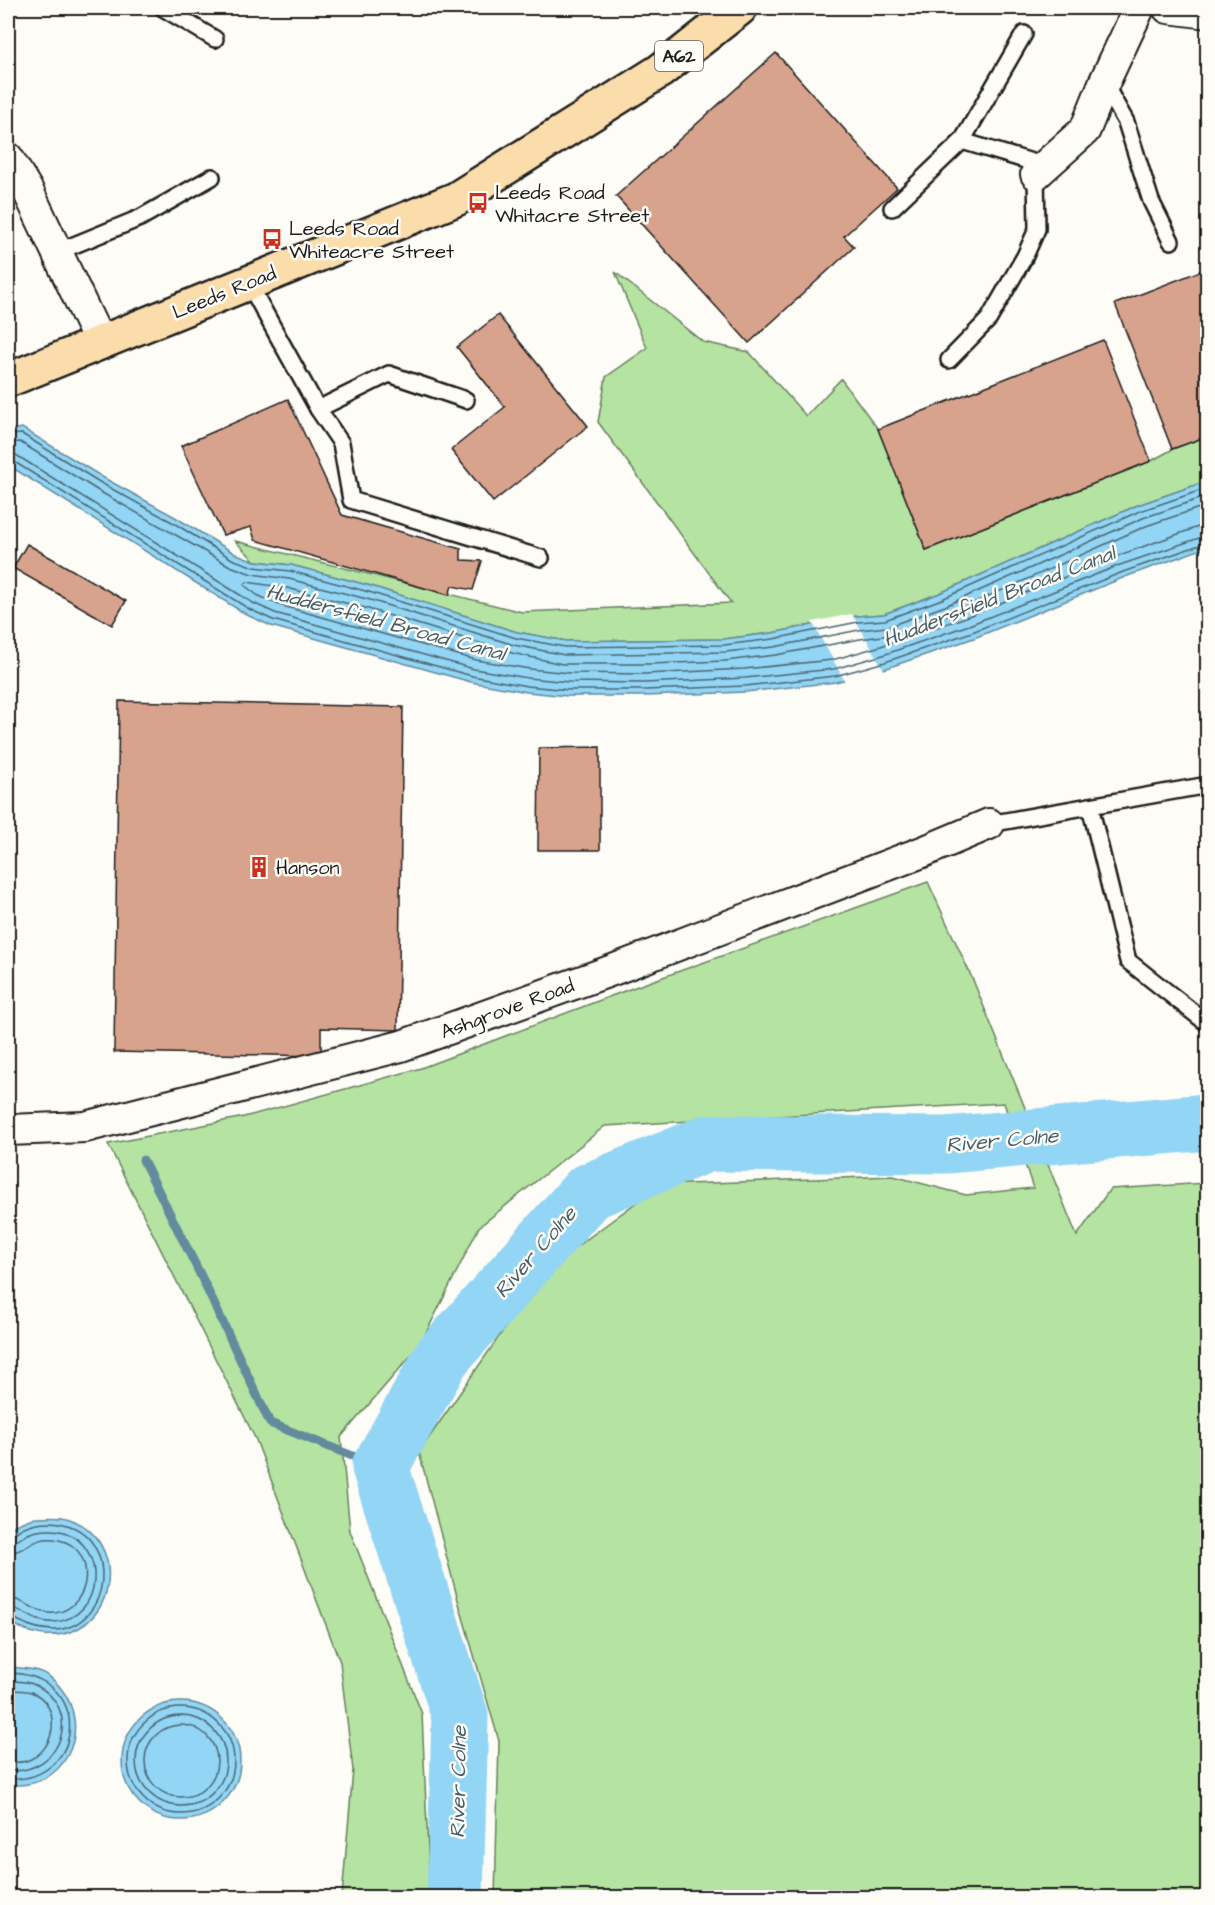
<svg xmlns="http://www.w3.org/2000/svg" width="1215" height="1905" viewBox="0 0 1215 1905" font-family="'Architects Daughter',sans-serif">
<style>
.green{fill:#b4e3a2;stroke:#68805f;stroke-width:1.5}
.water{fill:#92d5f4;stroke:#638b9e;stroke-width:1.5}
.pier{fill:#fdfcf7}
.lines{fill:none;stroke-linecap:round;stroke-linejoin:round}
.shore{stroke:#4b6672;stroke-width:1.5}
.stream{stroke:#638b9e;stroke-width:9}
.river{stroke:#92d5f4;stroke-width:57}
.building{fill:#d8a38d;stroke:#1c1c1c;stroke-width:1.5}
.lane-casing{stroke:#1c1c1c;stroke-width:20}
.street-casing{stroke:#1c1c1c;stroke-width:34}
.primary-casing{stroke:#1c1c1c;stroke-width:38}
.lane{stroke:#fdfcf7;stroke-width:15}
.street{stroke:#fdfcf7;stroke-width:30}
.primary{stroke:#fbddab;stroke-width:33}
.labels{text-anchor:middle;stroke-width:5;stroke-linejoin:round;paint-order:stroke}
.shield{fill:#fdfcf7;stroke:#605f5e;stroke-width:1.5}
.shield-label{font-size:18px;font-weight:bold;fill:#1c1c1c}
.poi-label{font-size:20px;fill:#1c1c1c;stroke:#fdfcf7;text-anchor:start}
.street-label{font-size:20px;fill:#1c1c1c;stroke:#fdfcf7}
.water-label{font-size:21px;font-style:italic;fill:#455d68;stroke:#fdfcf7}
</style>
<rect width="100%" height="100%" fill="#fdfcf7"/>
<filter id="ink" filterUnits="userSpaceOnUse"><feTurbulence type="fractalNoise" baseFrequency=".0167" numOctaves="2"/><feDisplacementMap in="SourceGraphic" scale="12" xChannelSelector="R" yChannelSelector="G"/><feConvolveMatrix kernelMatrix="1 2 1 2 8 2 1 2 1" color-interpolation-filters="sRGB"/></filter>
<g filter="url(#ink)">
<g class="green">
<path d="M 615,272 L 703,342 L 749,352 L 806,416 L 841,379 L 878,429 L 926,550 L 1151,461 L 1173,449 L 1207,436 L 1207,481 L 1138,505 L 940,593 L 884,614 L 857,616 L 772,633 L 724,639 L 566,641 L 517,632 L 371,586 L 291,565 L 255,561 L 235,541 L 522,612 L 731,603 L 598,422 L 606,377 L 647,348 Z"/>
<path d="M 928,882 L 973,980 L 1077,1236 L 1110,1189 L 1207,1183 L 1207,1897 L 495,1897 L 499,1741 L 458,1600 L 419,1452 L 545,1270 L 660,1185 L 893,1176 L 966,1195 L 1033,1188 L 1004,1103 L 605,1126 L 479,1227 L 420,1345 L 341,1437 L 350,1531 L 422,1714 L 430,1897 L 342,1897 L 353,1770 L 340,1662 L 256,1440 L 108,1144 L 244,1117 L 421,1068 L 635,987 Z"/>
</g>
<g class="water">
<path d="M 8,428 L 11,430 L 22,428 L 104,478 L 175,517 L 234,553 L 255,561 L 291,565 L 371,586 L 517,632 L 566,641 L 724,639 L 772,633 L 857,616 L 884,614 L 940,593 L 1138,505 L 1207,481 L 1207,547 L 1125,577 L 974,638 L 887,668 L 836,682 L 745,692 L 645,696 L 568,696 L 527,692 L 471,682 L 271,626 L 247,615 L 8,465 Z"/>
<path d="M 35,1517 C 45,1517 58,1515 67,1518 C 134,1540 115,1641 44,1635 C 30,1633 17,1629 8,1618 L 8,1532 L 15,1525 Z"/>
<path d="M 11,1667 C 19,1668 30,1668 38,1671 C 46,1673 55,1681 60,1687 C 95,1730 63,1793 8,1784 L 8,1668 Z"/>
<circle cx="181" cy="1761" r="59"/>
</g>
<path class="pier" d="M 852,614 L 885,672 L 846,683 L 812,622 Z"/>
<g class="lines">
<g class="shore">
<path d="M 8,435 L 22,434 L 101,483 L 172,522 L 232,559 L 254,567 L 290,571 L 369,592 L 516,638 L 565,647 L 724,645 L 773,639 L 858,622 L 885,620 L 942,599 L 1140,511 L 1208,488"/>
<path d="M 8,443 L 20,442 L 97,490 L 230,566 L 252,574 L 289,579 L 367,599 L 514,645 L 565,655 L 725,652 L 774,647 L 859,630 L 887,627 L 945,606 L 1143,518 L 1208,496"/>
<path d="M 8,453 L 16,455 L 253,603 L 275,613 L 474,669 L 528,678 L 569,682 L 645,683 L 745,678 L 834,669 L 883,655 L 969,625 L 1120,565 L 1208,535"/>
<path d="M 8,460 L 13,461 L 249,609 L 273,620 L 472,676 L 527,686 L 569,690 L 645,690 L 745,686 L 835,676 L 885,662 L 972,632 L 1123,572 L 1208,542"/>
<path d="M 1208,505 L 1146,526 L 949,614 L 890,635 L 860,639 L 776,655 L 725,661 L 650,664 L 562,664 L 512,653 L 365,608 L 287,588 L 247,582 L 244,585 L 257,595 L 279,605 L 476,660 L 530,669 L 570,673 L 645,674 L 744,669 L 832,660 L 881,646 L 966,617 L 1117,556 L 1198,527 L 1208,526"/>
<path d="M 8,1536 C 14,1536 14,1533 19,1530 C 31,1522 50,1520 64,1524 C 120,1538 112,1626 55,1630 C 43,1630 30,1627 19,1621 C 15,1618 13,1616 8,1615"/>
<path d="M 8,1544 C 15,1543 17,1540 24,1536 C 34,1530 52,1528 64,1532 C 108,1547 103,1618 55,1622 C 33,1624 23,1608 8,1607"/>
<path d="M 8,1553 C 28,1552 33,1534 59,1540 C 98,1548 92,1608 55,1613 C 36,1615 25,1599 8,1598"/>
<path d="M 8,1673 C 94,1674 86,1783 8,1779"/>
<path d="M 8,1681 C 16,1681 28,1681 35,1685 C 83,1707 64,1774 8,1771"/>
<path d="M 8,1690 C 15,1690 24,1690 31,1692 C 63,1704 57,1752 26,1761 C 21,1763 13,1762 8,1762"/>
<circle cx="181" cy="1761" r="53"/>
<circle cx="181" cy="1761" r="45"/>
<circle cx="181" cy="1761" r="36"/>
</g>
<path class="stream" d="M 143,1160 L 200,1274 L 270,1423 L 380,1467"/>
<path class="river" d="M 455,1898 L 460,1716 L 380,1467 L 442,1357 L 588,1192 L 708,1143 L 946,1145 L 1208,1122"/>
</g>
<g class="building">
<path d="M 776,53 L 897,188 L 844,236 L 854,247 L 749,343 L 616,196 Z"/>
<path d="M 1208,268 L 1208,436 L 1172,449 L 1115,304 Z"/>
<path d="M 498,315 L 588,426 L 493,502 L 451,450 L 505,407 L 457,347 Z"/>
<path d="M 1103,340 L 1151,461 L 926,550 L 878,429 Z"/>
<path d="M 288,399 L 342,515 L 461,549 L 461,560 L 482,561 L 473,590 L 452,586 L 449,595 L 255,540 L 251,527 L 223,535 L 181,446 Z"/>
<path d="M 27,544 L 126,601 L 112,625 L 13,568 Z"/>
<path d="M 119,701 L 403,707 L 398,1030 L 321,1028 L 321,1056 L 114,1052 Z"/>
<path d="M 600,747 L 600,850 L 538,850 L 539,748 Z"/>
</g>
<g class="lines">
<defs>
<g id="lane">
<path d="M 163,8 L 215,39"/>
<path d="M 1104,83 L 1126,122 L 1151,201 L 1171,241"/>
<path d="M 962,141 L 1024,34"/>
<path d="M 892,208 L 962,141 L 1045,166"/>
<path d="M 57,252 L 140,218 L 212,177"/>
<path d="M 248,282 L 318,409 L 341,443 L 351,500 L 541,558"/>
<path d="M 949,360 L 989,319 L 1025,256 L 1037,229 L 1036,174"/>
<path d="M 318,409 L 389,374 L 466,400"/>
<path d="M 1090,806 L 1128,961 L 1208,1024"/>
<path d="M 989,824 L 1208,785"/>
</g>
<g id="street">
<path d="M 1168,8 L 1208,13"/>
<path d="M 8,158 L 28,191 L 100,343"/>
<path d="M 1036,174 L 1085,130 L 1104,83 L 1139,8"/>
<path d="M 8,1130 L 85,1127 L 401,1046 L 610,971 L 925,851 L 989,824"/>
</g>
<path id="primary" d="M 8,380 L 456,199 L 660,71 L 740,8"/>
</defs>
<use href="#lane" class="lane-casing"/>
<use href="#street" class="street-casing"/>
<use href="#primary" class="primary-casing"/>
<use href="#lane" class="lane"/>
<use href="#street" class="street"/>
<use href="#primary" class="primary"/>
</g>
</g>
<defs>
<symbol id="bus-bare" viewBox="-9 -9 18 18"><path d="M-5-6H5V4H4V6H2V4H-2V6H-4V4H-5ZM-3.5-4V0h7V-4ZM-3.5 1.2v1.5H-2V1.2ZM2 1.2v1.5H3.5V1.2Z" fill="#c8321e" stroke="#fdfcf7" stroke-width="2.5" paint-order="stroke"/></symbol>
<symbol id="building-bare" viewBox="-9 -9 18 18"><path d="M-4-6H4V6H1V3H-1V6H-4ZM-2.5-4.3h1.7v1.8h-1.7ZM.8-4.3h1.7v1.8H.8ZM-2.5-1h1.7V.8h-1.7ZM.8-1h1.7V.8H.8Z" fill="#c8321e" stroke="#fdfcf7" stroke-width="2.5" paint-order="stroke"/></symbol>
</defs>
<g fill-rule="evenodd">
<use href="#bus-bare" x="463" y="188" width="30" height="30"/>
<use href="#bus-bare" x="257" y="224" width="30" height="30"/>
<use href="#building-bare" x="244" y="852" width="30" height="30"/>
</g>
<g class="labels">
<rect class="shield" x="655" y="41" width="48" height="30" rx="4.5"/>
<g class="shield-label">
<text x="679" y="62">A62</text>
</g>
<g class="poi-label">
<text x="495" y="199">Leeds Road<tspan x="495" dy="23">Whitacre Street</tspan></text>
<text x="289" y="235">Leeds Road<tspan x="289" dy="23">Whiteacre Street</tspan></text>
<text x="276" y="874">Hanson</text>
</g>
<g class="street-label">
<text transform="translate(224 292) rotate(-22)" y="7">Leeds Road</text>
<text transform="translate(507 1008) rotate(-20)" y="7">Ashgrove Road</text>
</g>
<g class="water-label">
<text transform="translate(999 596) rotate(-21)" y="7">Huddersfield Broad Canal</text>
<text transform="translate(386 622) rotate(15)" y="7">Huddersfield Broad Canal</text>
<text transform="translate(1002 1140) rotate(-5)" y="7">River Colne</text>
<text transform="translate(535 1252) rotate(-49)" y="7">River Colne</text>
<text transform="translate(458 1782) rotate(-89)" y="7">River Colne</text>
</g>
</g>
<rect width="1215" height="1905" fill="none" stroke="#fdfcf7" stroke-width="30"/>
<rect x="15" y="15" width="1185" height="1875" fill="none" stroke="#1c1c1c" stroke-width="2" filter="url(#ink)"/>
</svg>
